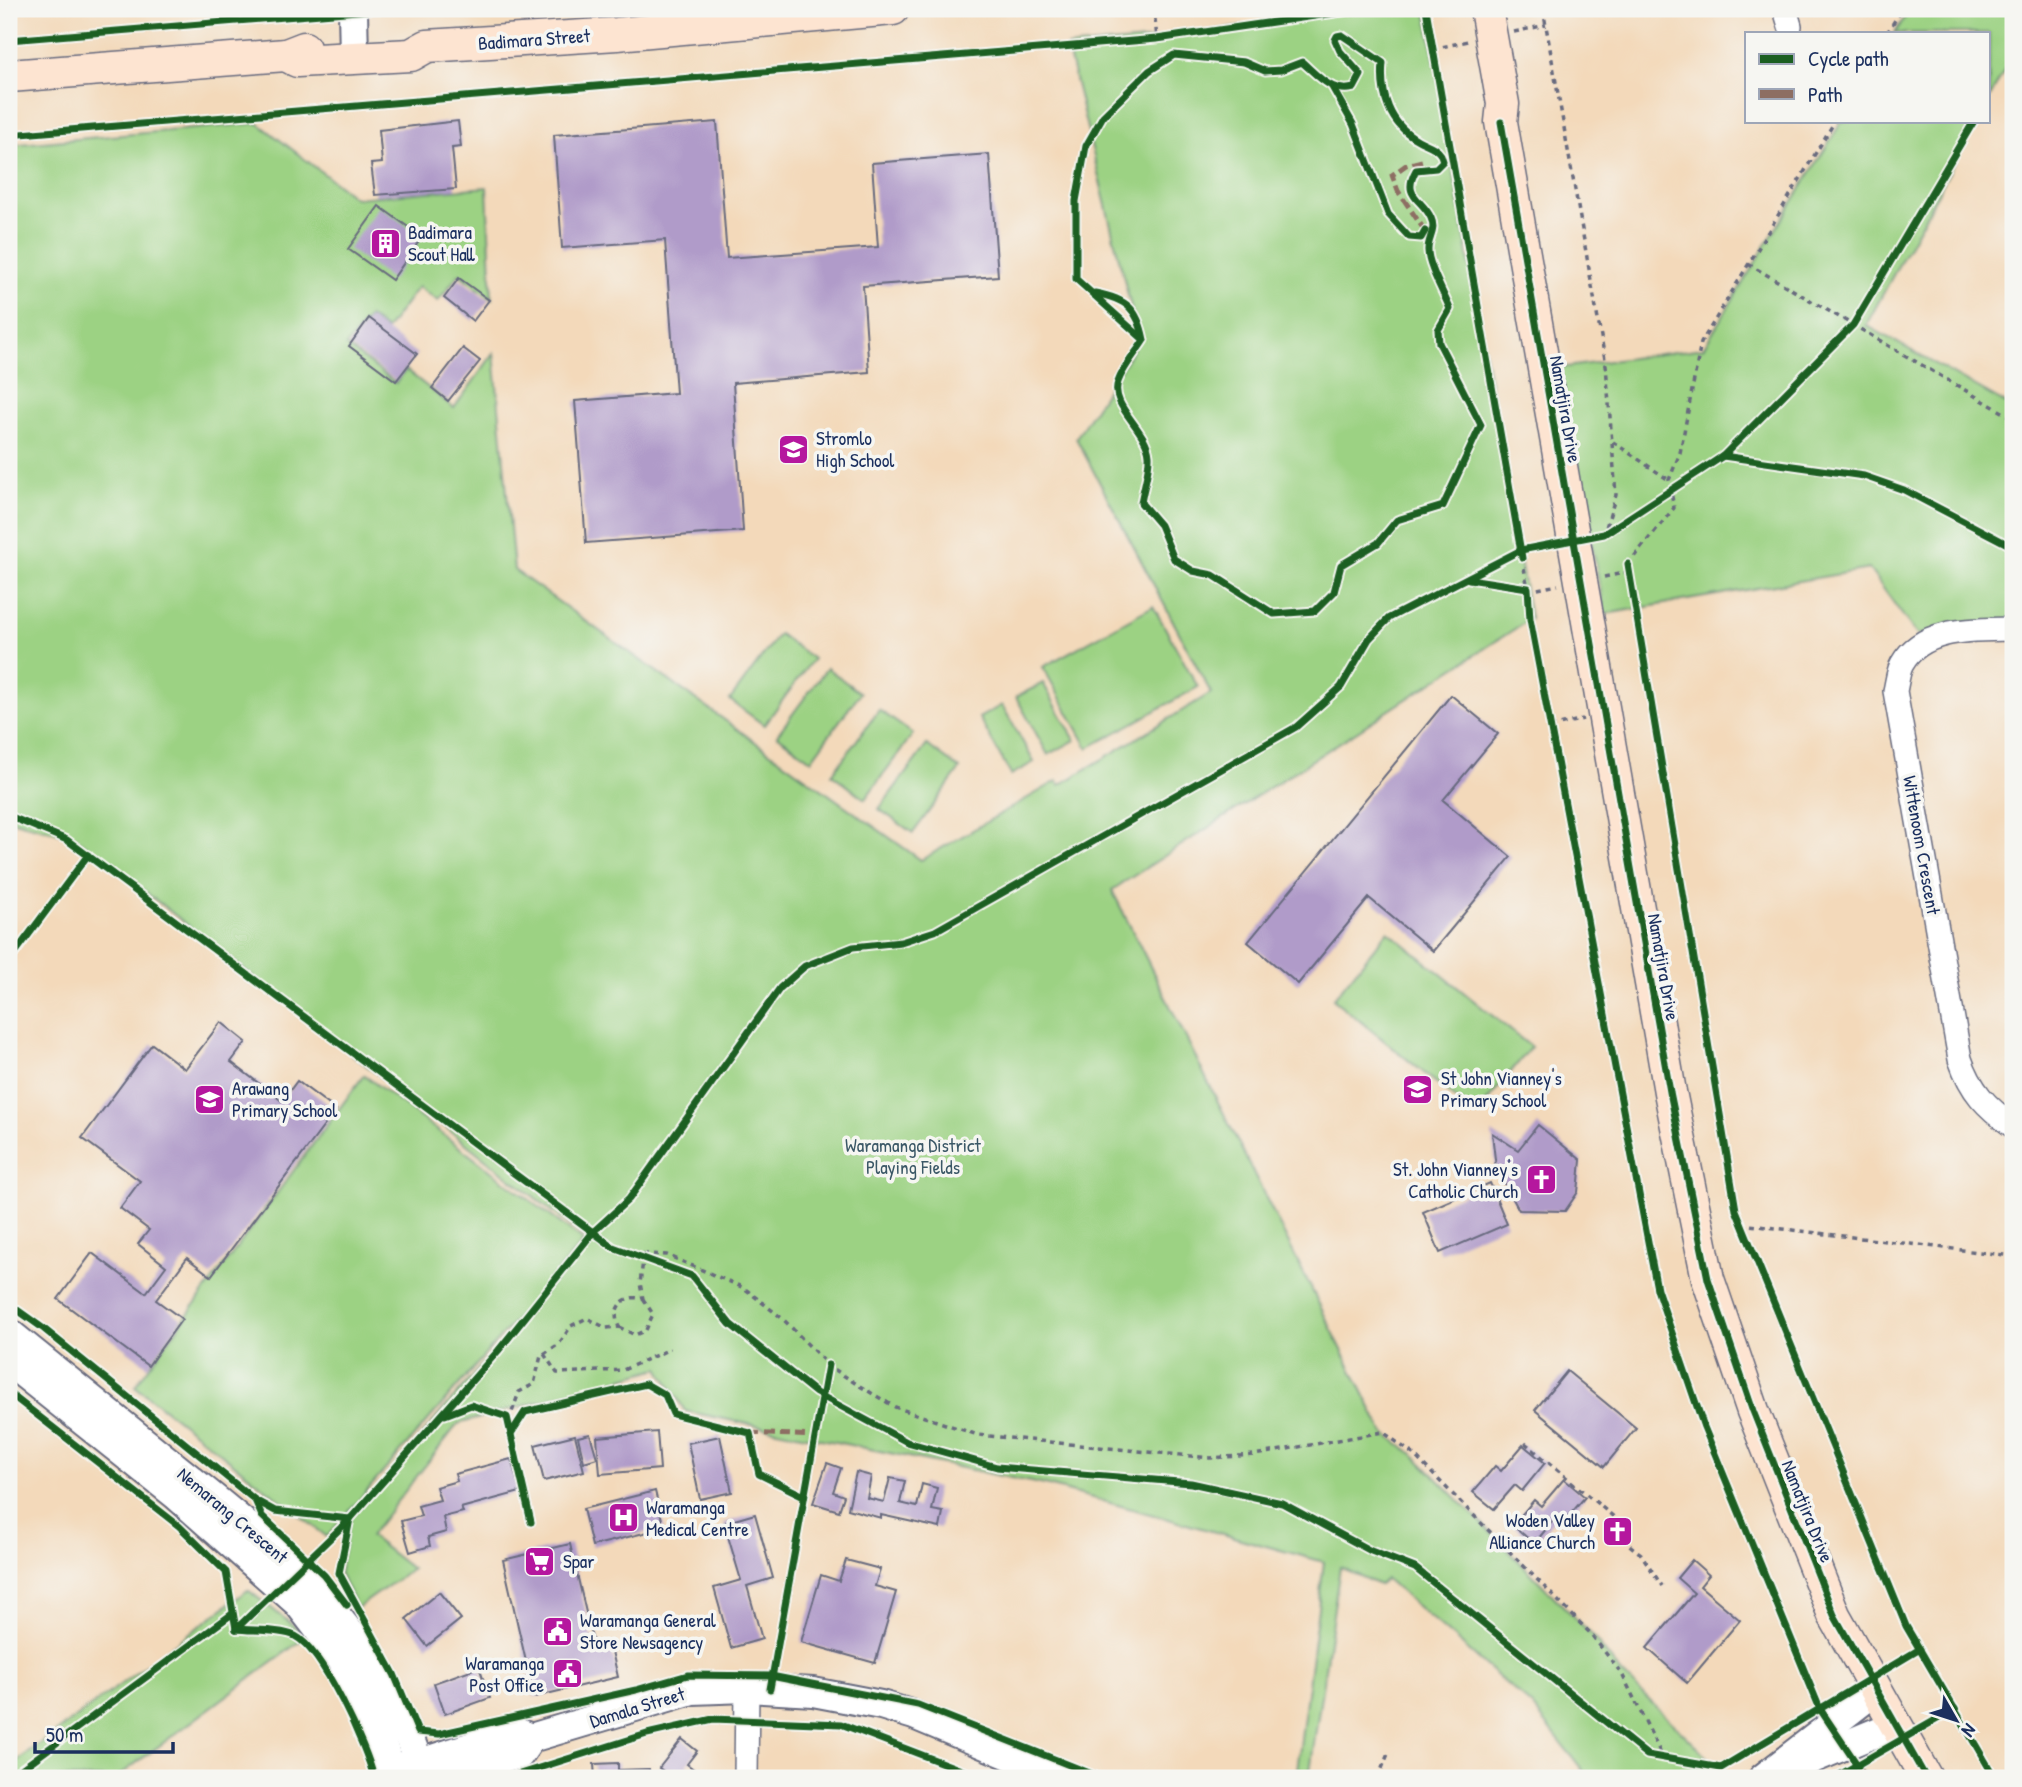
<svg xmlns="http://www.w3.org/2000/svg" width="2022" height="1787" viewBox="0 0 2022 1787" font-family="'Patrick Hand',sans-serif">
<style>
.green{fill:#9cd283;stroke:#5c8070;stroke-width:2}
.building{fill:#b09bc9}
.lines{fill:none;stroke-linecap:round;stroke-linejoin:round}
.minor-casing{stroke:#676a7e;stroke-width:26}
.tertiary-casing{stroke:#676a7e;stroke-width:32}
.secondary-casing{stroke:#676a7e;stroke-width:35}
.path{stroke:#676a7e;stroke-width:3.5;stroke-dasharray:5 5;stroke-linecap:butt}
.minor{stroke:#fff;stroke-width:23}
.tertiary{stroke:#fff;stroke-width:28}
.secondary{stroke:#fde4d1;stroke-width:32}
.quiet{stroke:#8d6e63;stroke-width:5;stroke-dasharray:10 5;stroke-linecap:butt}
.cycleway-casing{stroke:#f6f6f2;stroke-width:11}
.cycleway{stroke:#1b5e20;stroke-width:7}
.labels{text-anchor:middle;stroke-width:7;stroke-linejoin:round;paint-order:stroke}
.street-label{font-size:19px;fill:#1b2f5e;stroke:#f6f6f2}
.poi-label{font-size:19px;fill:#1b2f5e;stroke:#f6f6f2;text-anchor:start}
.park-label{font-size:19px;fill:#3b5867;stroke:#f6f6f2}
</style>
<rect width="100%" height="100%" fill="#f6f6f2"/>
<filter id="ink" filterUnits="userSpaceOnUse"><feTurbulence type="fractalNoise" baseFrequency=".0143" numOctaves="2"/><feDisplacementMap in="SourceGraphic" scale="14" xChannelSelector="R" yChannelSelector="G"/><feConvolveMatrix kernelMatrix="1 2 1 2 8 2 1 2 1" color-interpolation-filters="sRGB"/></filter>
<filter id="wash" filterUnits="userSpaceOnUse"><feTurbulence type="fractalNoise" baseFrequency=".00686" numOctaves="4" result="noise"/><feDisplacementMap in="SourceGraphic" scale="28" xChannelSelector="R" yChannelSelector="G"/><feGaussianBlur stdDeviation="1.57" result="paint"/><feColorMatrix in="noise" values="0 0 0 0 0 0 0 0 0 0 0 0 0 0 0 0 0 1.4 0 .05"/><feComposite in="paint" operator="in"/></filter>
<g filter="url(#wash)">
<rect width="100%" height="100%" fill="#f3d9ba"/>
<g class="green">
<path d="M 1363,9 L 1426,9 L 1530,619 L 1112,890 L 1383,1432 L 1413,1454 L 1590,1633 L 1622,1674 L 1721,1770 L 1707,1778 L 1589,1778 L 1532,1706 L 1386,1579 L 1379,1585 L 1340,1567 L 1309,1778 L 1296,1778 L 1324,1562 L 1045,1485 L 685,1411 L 659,1368 L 458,1424 L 370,1536 L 412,1569 L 357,1608 L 339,1573 L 350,1519 L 589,1240 L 75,837 L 14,821 L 9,816 L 9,145 L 258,123 L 355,198 L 487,187 L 492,299 L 459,274 L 438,301 L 418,287 L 386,330 L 369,317 L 346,346 L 396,383 L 406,370 L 454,408 L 494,353 L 514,570 L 921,860 L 1057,781 L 1060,785 L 1211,693 L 1076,438 L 1139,340 L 1067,47 L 1157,39 Z"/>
<path d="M 1910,9 L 2013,9 L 2013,54 L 1989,99 L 1989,33 L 1895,33 Z"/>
<path d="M 1842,121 L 1977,121 L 1866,325 L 2013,408 L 2013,620 L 1917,635 L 1869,569 L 1605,614 L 1559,368 L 1703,348 Z"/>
<path d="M 1153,606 L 1198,687 L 1088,748 L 1043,667 Z"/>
<path d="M 779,634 L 813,659 L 764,725 L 730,700 Z"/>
<path d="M 827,668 L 860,693 L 811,760 L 777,735 Z"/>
<path d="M 1043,683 L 1075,740 L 1048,755 L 1016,697 Z"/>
<path d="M 1002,705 L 1034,762 L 1011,775 L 979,718 Z"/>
<path d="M 879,710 L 913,734 L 865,799 L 832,774 Z"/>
<path d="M 927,745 L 960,769 L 913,833 L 879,809 Z"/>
<path d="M 1388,931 L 1531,1047 L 1476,1115 L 1333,999 Z"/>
<path d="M 364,1075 L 584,1241 L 327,1537 L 135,1386 Z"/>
<path d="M 248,1590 L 307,1636 L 116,1778 L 9,1778 L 9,1767 Z"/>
</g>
<g id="blocks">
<g class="building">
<path d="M 458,121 L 461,147 L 452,148 L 456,189 L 375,195 L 371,164 L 382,163 L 379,130 Z"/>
<path d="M 717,122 L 727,258 L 878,247 L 872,163 L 989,154 L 998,276 L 863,286 L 869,372 L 733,383 L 743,531 L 586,543 L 575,401 L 676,393 L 665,240 L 562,248 L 554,135 Z"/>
<path d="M 379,206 L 422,237 L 392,280 L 348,249 Z"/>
<path d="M 459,278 L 489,300 L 473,321 L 444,298 Z"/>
<path d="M 369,318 L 417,354 L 396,381 L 349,346 Z"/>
<path d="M 463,348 L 480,361 L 448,401 L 432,388 Z"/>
<path d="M 1451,695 L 1498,734 L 1443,800 L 1511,857 L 1433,951 L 1369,898 L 1298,984 L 1248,942 Z"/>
<path d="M 221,1022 L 246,1042 L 231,1062 L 282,1101 L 297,1081 L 336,1110 L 211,1276 L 187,1258 L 156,1300 L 182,1319 L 148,1366 L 58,1299 L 92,1253 L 146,1293 L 166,1266 L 138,1244 L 149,1230 L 120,1208 L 140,1181 L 82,1138 L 152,1044 L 185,1069 Z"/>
<path d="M 1538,1125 L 1581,1160 L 1578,1192 L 1565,1211 L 1519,1210 L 1496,1168 L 1492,1133 L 1518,1150 Z"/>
<path d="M 1490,1183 L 1507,1224 L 1440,1253 L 1423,1212 Z"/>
<path d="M 1567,1371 L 1636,1428 L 1604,1467 L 1535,1410 Z"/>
<path d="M 657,1432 L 660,1469 L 600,1474 L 597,1437 Z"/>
<path d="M 590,1434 L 597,1458 L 584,1462 L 578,1437 Z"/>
<path d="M 575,1435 L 584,1471 L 544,1481 L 535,1445 Z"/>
<path d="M 720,1436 L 732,1492 L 700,1499 L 688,1443 Z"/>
<path d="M 1523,1445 L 1545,1463 L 1522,1491 L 1515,1485 L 1494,1509 L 1473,1492 L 1495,1466 L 1501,1471 Z"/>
<path d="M 511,1459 L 520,1492 L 461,1508 L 463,1512 L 443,1517 L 446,1532 L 428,1537 L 430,1546 L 410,1552 L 401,1521 L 421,1516 L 418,1506 L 440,1500 L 436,1487 L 457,1481 L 455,1474 Z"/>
<path d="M 827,1463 L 841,1468 L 833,1492 L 844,1496 L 839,1511 L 813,1503 Z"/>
<path d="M 856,1472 L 871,1476 L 867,1498 L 884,1502 L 890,1478 L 905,1481 L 900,1503 L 917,1507 L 922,1484 L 937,1488 L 932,1510 L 943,1512 L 940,1528 L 881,1515 L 881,1518 L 848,1509 Z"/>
<path d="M 1564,1479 L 1585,1497 L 1562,1524 L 1555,1518 L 1534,1544 L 1513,1525 L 1534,1500 L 1541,1506 Z"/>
<path d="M 655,1491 L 664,1528 L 592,1546 L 583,1509 Z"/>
<path d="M 755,1514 L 773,1578 L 747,1586 L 762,1639 L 731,1648 L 714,1588 L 741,1580 L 724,1523 Z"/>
<path d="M 570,1544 L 595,1651 L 611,1647 L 618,1677 L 534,1697 L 503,1560 Z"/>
<path d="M 846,1560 L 880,1569 L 875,1586 L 896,1592 L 875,1663 L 801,1642 L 821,1575 L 839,1581 Z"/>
<path d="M 1692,1560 L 1709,1575 L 1700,1586 L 1740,1620 L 1687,1683 L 1647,1648 L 1694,1593 L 1677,1578 Z"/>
<path d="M 439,1592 L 461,1619 L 427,1646 L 406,1619 Z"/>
<path d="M 479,1667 L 490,1698 L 445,1714 L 434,1683 Z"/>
<path d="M 682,1739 L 697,1751 L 687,1764 L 705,1778 L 673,1778 L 659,1768 Z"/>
<path d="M 618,1763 L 618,1770 L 649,1769 L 650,1778 L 595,1778 L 594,1764 Z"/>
</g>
</g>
</g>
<g filter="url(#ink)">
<use href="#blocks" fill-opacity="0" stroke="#676a7e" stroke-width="2"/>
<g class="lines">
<defs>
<g id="minor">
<path d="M 1785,9 L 1790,26"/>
<path d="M 2013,629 C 1977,630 1923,626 1902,664 C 1898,671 1897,683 1895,691 L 1960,1059 C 1971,1091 1986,1107 2013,1126"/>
<path d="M 746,1778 L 747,1688"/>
</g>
<g id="tertiary">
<path d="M 353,9 L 354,58"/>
<path d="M 9,1333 C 59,1373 109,1414 159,1454 C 255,1531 345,1598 398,1714 C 408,1735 418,1755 422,1778"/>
<path d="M 9,1362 L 176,1495 L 298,1603 L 342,1660 L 379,1735 L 394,1778"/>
<path d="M 1793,1767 L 1894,1725"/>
<path d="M 401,1769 L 516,1732 L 531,1738"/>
<path d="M 433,1778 L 520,1754 L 531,1738 L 692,1690 L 747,1688 L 813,1692 L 881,1705 L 914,1715 L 1064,1778"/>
<path d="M 1763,1778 L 1874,1692"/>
</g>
<g id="secondary">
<path d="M 1486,9 L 1503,104 L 1501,122 L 1670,1092 L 1708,1279 L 1753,1411 L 1834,1615 L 1926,1778"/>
<path d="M 286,55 L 297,61 L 411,55 L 427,46 L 617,34 L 893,9"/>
<path d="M 9,76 L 286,55 L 304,48"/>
</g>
</defs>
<use href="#minor" class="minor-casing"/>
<use href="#tertiary" class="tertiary-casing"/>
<use href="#secondary" class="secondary-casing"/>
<g class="path">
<path d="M 1154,9 L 1157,39"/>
<path d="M 1339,9 L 1339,12"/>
<path d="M 1543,9 L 1606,365 L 1616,495 L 1604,534"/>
<path d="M 1514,32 L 1546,25"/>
<path d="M 1887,33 L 1902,9"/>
<path d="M 1433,49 L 1468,41"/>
<path d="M 1748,264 L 2013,418"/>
<path d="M 1613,442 L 1669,480"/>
<path d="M 1522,558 L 1528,588"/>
<path d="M 1628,564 L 1674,508 L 1669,480 L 1680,453 L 1701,343 L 1835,121"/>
<path d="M 1604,577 L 1629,572"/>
<path d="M 1528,591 L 1558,585"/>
<path d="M 1551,727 L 1583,719"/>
<path d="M 9,820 L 11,818"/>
<path d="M 1741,1224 L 2013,1256"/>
<path d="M 633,1253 L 667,1255 L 744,1288 L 783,1319 L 828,1365 L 858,1385 L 895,1407 L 978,1435 L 1210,1458 L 1254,1455 L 1383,1432 L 1413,1454 L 1590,1633 L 1622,1674 L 1663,1758"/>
<path d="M 619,1327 L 635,1335 L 646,1330 L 653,1314 L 643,1299"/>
<path d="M 544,1354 L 557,1373 L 623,1370 L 670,1349"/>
<path d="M 509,1421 L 519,1392 L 534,1384 L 541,1356 L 559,1344 L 571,1326 L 587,1318 L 606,1328 L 619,1327 C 610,1308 624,1293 643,1299 L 640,1283 L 644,1254"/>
<path d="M 1525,1443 L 1615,1518 L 1619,1537 L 1641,1554 L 1662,1586"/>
<path d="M 1378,1778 L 1388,1754"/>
</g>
<use href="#minor" class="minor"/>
<use href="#tertiary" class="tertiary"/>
<use href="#secondary" class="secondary"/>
<g class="quiet">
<path d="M 1422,161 L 1406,165 L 1392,175 L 1398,191 L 1425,231 L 1426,238"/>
<path d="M 750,1433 L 815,1436"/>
<path d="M 1858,1766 L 1867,1778"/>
</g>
<defs>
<g id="cycleway">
<path d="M 1426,9 L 1522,558"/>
<path d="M 9,40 L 381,9"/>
<path d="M 1332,87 L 1353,124 L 1388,214 L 1409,237 L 1421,238 L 1425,231"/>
<path d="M 1501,122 L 1670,1092 L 1708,1279 L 1753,1411 L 1834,1615 L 1926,1778"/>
<path d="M 9,135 L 1157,39 L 1363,9"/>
<path d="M 1095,293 C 1127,299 1138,309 1144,340 C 1136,353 1123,367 1118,382 C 1109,406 1147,429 1149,455 C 1150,469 1143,489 1141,503 L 1160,525 L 1174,559 L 1193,571 L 1213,575 L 1274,614 L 1315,611 L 1334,592 L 1341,565 L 1378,543 L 1397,520 L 1443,506 L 1481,425 L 1439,343 L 1438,330 L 1450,309 C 1444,293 1428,266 1428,251 C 1427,239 1437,231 1431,218 C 1423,199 1401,197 1416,170 L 1436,168 L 1443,161 L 1441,155 C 1435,146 1427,145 1418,140 C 1389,124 1380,94 1383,63 L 1342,35 L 1337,36 L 1335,40 L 1340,51 L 1361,75 L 1354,88 C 1332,94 1318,76 1302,62 L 1281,70 L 1265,71 L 1244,62 L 1174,55 L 1149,71 L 1103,116 L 1086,146 L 1076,201 L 1076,279 L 1144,340"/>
<path d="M 1723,456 L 1853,325 L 1974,121"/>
<path d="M 1628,564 L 1736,1210 L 1906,1626 L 1995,1778"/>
<path d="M 1469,579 L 1528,588 L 1530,619 L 1657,1289 L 1704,1427 L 1820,1709 L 1858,1766"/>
<path d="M 9,816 L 67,840 L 613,1247 L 692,1276 L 730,1324 L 816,1393 L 907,1442 L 997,1467 L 1191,1483 L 1282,1503 L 1371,1551 L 1415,1568 L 1647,1755 L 1721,1768 L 1920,1649"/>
<path d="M 9,961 L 88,855"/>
<path d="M 9,1304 L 44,1329 L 255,1500 L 262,1516 L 324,1575 L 347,1605"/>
<path d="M 9,1393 L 179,1526 L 226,1572 L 236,1629"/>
<path d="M 445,1415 L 471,1405 L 507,1417 L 531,1522"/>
<path d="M 512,1432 L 525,1412 L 646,1384 L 665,1395 L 673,1414 L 750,1433 L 759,1474 L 804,1496"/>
<path d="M 255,1500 L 275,1511 L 350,1519"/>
<path d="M 350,1519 L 339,1573 L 394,1674 L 418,1732 L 439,1734 L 636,1690 L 688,1675 L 771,1676 L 918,1705 L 1102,1778"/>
<path d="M 236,1629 L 350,1519 L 498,1351 L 594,1231 L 629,1199 L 780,988 L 805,966 L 853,947 L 901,942 L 935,931 L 1296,727 L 1341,687 L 1369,639 L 1389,618 L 1521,550 L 1604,534 L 1723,456 L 1864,476 L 1904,490 L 2013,547"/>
<path d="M 236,1629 C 253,1631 280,1629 295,1636 C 323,1650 367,1748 374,1778"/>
<path d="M 770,1689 L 828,1365"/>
<path d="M 9,1778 L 232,1614"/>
<path d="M 507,1778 L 647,1734 L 713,1719 L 841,1724 L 982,1778"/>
<path d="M 1834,1778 L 1955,1709"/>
</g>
</defs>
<use href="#cycleway" class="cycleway-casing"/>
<use href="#cycleway" class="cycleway"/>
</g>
</g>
<defs>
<symbol id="building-square" viewBox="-11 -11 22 22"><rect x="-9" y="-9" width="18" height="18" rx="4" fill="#b5179e" stroke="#f6f6f2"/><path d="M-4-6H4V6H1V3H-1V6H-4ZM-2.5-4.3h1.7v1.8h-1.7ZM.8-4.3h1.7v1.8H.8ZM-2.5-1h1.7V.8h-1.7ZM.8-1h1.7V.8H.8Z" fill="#fff"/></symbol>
<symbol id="school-square" viewBox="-11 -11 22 22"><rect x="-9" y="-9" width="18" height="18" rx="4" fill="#b5179e" stroke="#f6f6f2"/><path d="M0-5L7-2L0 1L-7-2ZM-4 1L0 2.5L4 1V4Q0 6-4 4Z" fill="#fff"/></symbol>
<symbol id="church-square" viewBox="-11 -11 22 22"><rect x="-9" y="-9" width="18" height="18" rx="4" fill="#b5179e" stroke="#f6f6f2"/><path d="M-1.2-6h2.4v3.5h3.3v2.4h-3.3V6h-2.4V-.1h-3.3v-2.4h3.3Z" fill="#fff"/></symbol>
<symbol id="hospital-square" viewBox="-11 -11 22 22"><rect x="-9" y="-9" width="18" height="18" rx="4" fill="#b5179e" stroke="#f6f6f2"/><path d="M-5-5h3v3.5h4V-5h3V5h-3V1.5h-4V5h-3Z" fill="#fff"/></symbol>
<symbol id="supermarket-square" viewBox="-11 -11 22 22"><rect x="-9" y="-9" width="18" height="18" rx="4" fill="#b5179e" stroke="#f6f6f2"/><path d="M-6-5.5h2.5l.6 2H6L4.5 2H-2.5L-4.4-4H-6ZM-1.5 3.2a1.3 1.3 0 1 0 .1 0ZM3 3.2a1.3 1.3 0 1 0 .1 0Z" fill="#fff"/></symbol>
<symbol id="civic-square" viewBox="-11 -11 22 22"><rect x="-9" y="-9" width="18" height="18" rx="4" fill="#b5179e" stroke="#f6f6f2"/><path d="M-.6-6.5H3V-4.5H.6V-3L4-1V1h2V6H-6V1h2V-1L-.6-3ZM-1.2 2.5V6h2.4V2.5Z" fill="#fff"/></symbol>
</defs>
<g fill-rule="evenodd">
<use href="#building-square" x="368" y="226" width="35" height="35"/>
<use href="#school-square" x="776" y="432" width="35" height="35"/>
<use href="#school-square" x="1400" y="1072" width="35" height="35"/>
<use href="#school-square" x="192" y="1082" width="35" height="35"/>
<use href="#church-square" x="1524" y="1162" width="35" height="35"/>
<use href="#hospital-square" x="606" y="1500" width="35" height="35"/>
<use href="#church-square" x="1600" y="1514" width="35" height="35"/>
<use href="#supermarket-square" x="522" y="1544" width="35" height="35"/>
<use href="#civic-square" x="540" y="1614" width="35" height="35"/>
<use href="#civic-square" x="550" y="1656" width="35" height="35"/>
</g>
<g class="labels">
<g class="street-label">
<text transform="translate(534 39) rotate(-4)" y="7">Badimara Street</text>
<text transform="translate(1566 409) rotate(80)" y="7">Namatjira Drive</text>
<text transform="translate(1922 845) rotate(80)" y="7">Wittenoom Crescent</text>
<text transform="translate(1664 967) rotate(80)" y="7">Namatjira Drive</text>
<text transform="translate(1808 1511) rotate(68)" y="7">Namatjira Drive</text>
<text transform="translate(233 1515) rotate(40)" y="7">Nemarang Crescent</text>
<text transform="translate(637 1707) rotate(-17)" y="7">Damala Street</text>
</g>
<g class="poi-label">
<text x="408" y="239">Badimara<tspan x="408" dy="22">Scout Hall</tspan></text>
<text x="816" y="445">Stromlo<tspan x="816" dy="22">High School</tspan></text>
<text x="1441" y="1085">St John Vianney's<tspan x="1441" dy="22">Primary School</tspan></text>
<text x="232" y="1095">Arawang<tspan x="232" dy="22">Primary School</tspan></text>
<text x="1518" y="1176" text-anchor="end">St. John Vianney's<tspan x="1518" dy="22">Catholic Church</tspan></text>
<text x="646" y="1514">Waramanga<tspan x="646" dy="22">Medical Centre</tspan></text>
<text x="1595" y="1527" text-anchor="end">Woden Valley<tspan x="1595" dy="22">Alliance Church</tspan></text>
<text x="563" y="1568">Spar</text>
<text x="580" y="1627">Waramanga General<tspan x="580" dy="22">Store Newsagency</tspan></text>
<text x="544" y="1670" text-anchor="end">Waramanga<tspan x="544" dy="22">Post Office</tspan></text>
</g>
<g class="park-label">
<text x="913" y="1152">Waramanga District<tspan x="913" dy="22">Playing Fields</tspan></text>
</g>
</g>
<rect width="2022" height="1787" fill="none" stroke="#f6f6f2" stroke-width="35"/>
<rect x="1745" y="32" width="245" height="91" fill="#f6f6f2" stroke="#9ea6b7" stroke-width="2"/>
<rect x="1759" y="54" width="35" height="10" fill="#1b5e20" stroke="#9ea6b7" stroke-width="2"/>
<text x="1808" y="66" font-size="21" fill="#1b2f5e">Cycle path</text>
<rect x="1759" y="89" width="35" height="10" fill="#8d6e63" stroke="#9ea6b7" stroke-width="2"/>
<text x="1808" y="102" font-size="21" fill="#1b2f5e">Path</text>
<g transform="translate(1956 1720) rotate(129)" stroke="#f6f6f2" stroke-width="5" paint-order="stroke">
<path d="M0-5L12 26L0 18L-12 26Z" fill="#1b2f5e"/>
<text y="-10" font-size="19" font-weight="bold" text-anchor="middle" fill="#1b2f5e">N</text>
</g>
<path d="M35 1742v10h138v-10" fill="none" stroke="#1b2f5e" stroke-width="3.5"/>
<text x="46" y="1742" font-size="21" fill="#1b2f5e" stroke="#f6f6f2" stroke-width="5" paint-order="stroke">50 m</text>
</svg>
